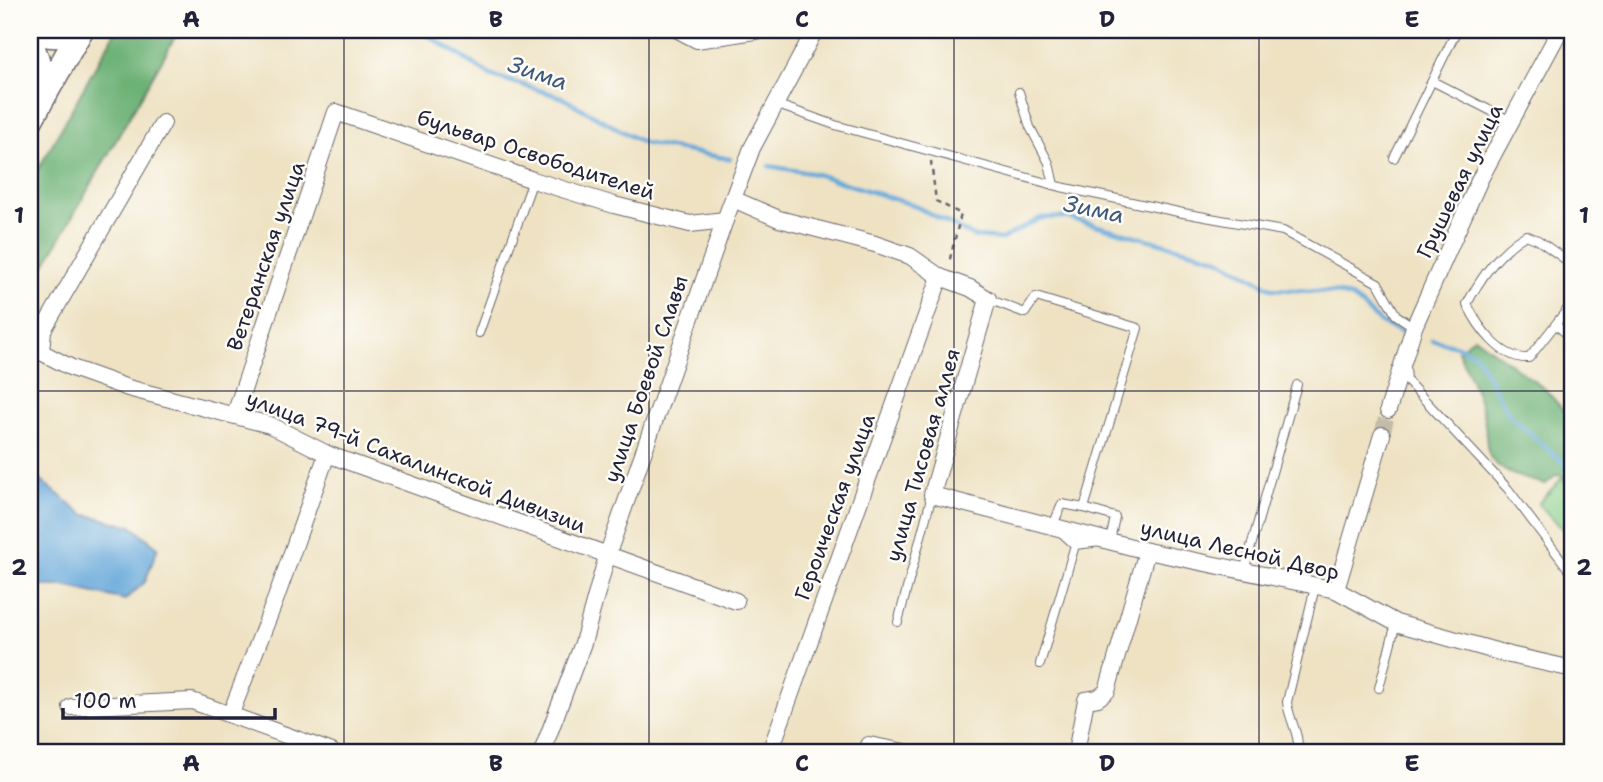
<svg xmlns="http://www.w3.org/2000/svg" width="1603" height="782" viewBox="0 0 1603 782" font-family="'Shantell Sans',sans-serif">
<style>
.green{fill:#86ce89;stroke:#547862;stroke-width:2}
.forest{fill:#6cb175;stroke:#476a58;stroke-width:2}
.water{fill:#66a8da;stroke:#44658a;stroke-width:2}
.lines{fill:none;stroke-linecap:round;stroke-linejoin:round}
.stream{stroke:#66a8da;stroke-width:4.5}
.street-tunnel{stroke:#c5bca8;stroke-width:16;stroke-dasharray:16 8;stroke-linecap:butt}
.lane-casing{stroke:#69656b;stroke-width:10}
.street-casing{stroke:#69656b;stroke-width:18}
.primary-casing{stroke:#69656b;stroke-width:27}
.path{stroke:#69656b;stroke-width:2.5;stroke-dasharray:5 5;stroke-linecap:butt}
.lane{stroke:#fff;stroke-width:8}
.street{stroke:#fff;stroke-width:16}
.primary{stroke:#fff;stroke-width:24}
.grid{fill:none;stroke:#22223b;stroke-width:2;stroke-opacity:0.55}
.labels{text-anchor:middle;stroke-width:5;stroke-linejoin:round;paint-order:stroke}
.street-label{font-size:21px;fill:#22223b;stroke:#fdfcf7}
.water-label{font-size:23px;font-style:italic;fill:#3d587b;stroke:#fdfcf7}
.neatline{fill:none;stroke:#22223b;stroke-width:2.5}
.grid-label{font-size:23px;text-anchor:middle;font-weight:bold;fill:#22223b}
</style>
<rect width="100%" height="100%" fill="#fdfcf7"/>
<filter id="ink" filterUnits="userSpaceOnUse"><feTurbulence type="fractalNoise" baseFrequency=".0143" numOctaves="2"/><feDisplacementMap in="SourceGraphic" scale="14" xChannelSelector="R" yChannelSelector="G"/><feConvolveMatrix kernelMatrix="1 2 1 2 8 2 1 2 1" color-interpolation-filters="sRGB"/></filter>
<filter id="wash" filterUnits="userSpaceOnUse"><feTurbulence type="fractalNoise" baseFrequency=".00686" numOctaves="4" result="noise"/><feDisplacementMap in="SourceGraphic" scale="28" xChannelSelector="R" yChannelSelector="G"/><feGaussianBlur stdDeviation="1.57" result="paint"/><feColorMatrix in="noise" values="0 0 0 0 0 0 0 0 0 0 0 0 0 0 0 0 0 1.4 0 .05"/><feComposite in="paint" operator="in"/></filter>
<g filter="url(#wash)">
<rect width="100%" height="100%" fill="#eee2c3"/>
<path class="green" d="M 1562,478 L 1573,489 L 1573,540 L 1538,504 Z"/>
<g class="forest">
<path d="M 116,30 L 179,30 L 30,291 L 30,184 Z"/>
<path d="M 1474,337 L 1545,389 L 1573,421 L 1573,483 L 1563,476 L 1556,475 L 1546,484 C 1529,480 1509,476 1496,464 C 1486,455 1487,446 1486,434 C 1485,405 1469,377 1458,351 Z"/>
</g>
<path class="water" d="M 30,472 L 83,514 L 131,526 L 158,547 L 145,582 L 125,600 L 64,586 L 38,586 L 30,581 Z"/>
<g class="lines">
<g class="stream">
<path d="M 420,30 L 490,75 L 561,97 L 643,143 L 730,159"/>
<path d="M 769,166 L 816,174 L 913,205 L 975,237 L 1002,239 L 1041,218 L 1065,217 L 1217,258 L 1273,289 L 1334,292 L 1353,298 L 1381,323 L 1405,334"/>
<path d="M 1432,340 L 1458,346 L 1476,355 L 1509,415 L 1573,471"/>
</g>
</g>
</g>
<g filter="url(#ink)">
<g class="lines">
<path class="street-tunnel" d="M 1382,435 L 1388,410"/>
<defs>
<g id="lane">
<path d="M 1432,81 L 1511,121"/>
<path d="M 1019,92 L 1030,127 L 1049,163 L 1054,185"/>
<path d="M 775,104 L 835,125 L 1061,187 L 1183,213 L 1283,231 L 1378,283 L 1396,315 L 1414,327"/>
<path d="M 1394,158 L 1457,30"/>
<path d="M 1573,265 L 1538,240 L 1526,235 C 1500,250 1481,277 1467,304 C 1478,327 1501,360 1529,358 L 1573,302"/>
<path d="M 988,299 L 1025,313 L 1036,297 L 1138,328 L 1084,508 L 1062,504 L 1053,525 L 1075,545 L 1040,664"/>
<path d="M 1556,325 L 1573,339"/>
<path d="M 479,333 L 533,180"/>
<path d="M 1406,367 L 1407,381 L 1508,489 L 1573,575"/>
<path d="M 1075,545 L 1110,541 L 1115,517 L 1084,508"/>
<path d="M 1244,571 L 1297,385"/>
<path d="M 898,622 L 932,495"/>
<path d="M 1379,688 L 1396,623"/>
<path d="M 1298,752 C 1300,734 1289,720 1287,702 L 1315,587"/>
</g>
<g id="street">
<path d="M 678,30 L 697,40 L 761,30"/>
<path d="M 163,123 L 43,330 L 41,352 L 72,368 L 128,388 L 270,425 L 327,454 L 736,601"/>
<path d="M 733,199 L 779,219 L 875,244 L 910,256 L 940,277 L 970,288 L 988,299 L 932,495 L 1147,551 L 1336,590 L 1396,623 L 1510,655 L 1573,669"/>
<path d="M 1388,410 L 1414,327 L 1480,179 L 1560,30"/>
<path d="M 235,414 L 336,112 L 533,180 L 614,205 L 690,224 L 725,220"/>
<path d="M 1336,590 L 1382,435"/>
<path d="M 71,707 L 192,701 L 332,752"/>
<path d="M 231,713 L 276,598 L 327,454"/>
<path d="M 869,745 L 905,752"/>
<path d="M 542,752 L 583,643 L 607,556 L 725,220 L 752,148 L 815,30"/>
<path d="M 770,752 L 940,277"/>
<path d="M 1076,752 L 1086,700 L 1098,698 L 1107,691 L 1147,551"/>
</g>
<g id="primary">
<path d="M 34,30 C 47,36 59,38 71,30"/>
<path d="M 30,45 C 43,62 39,83 30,100"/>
<path d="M 30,121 L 81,30"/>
</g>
</defs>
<use href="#lane" class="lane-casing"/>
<use href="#street" class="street-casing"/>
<use href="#primary" class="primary-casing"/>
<path class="path" d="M 931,161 L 936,201 L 961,214 L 949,263"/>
<use href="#lane" class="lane"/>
<use href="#street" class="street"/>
<use href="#primary" class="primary"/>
</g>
</g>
<path class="grid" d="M 344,30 L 344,752M 649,30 L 649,752M 954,30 L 954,752M 1259,30 L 1259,752M 30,391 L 1573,391"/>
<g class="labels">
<g class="street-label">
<text transform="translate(536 155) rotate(18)" y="7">бульвар Освободителей</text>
<text transform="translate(1460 181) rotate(-64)" y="7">Грушевая улица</text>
<text transform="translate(266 256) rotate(-71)" y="7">Ветеранская улица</text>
<text transform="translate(646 379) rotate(-71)" y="7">улица Боевой Славы</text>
<text transform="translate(923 455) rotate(-74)" y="7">улица Тисовая аллея</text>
<text transform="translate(416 462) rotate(21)" y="7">улица 79-й Сахалинской Дивизии</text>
<text transform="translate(835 507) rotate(-70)" y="7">Героическая улица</text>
<text transform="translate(1240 550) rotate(13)" y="7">улица Лесной Двор</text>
</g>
<g class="water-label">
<text transform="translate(538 73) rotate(19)" y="8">Зима</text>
<text transform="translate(1094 209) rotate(12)" y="8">Зима</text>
</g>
</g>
<rect width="1603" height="782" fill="none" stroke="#fdfcf7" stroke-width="77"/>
<path d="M63 708v10h212v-10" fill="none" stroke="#22223b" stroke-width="3.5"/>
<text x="74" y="708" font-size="21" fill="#22223b" stroke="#fdfcf7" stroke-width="5" paint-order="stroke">100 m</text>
<rect x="38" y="38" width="1526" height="706" class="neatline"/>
<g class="grid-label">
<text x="191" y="27">A</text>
<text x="496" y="27">B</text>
<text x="802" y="27">C</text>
<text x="1107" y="27">D</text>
<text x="1412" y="27">E</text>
<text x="19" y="223">1</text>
<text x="1584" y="223">1</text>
<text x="19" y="575">2</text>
<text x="1584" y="575">2</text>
<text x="191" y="771">A</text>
<text x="496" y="771">B</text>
<text x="802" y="771">C</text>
<text x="1107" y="771">D</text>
<text x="1412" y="771">E</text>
</g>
</svg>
